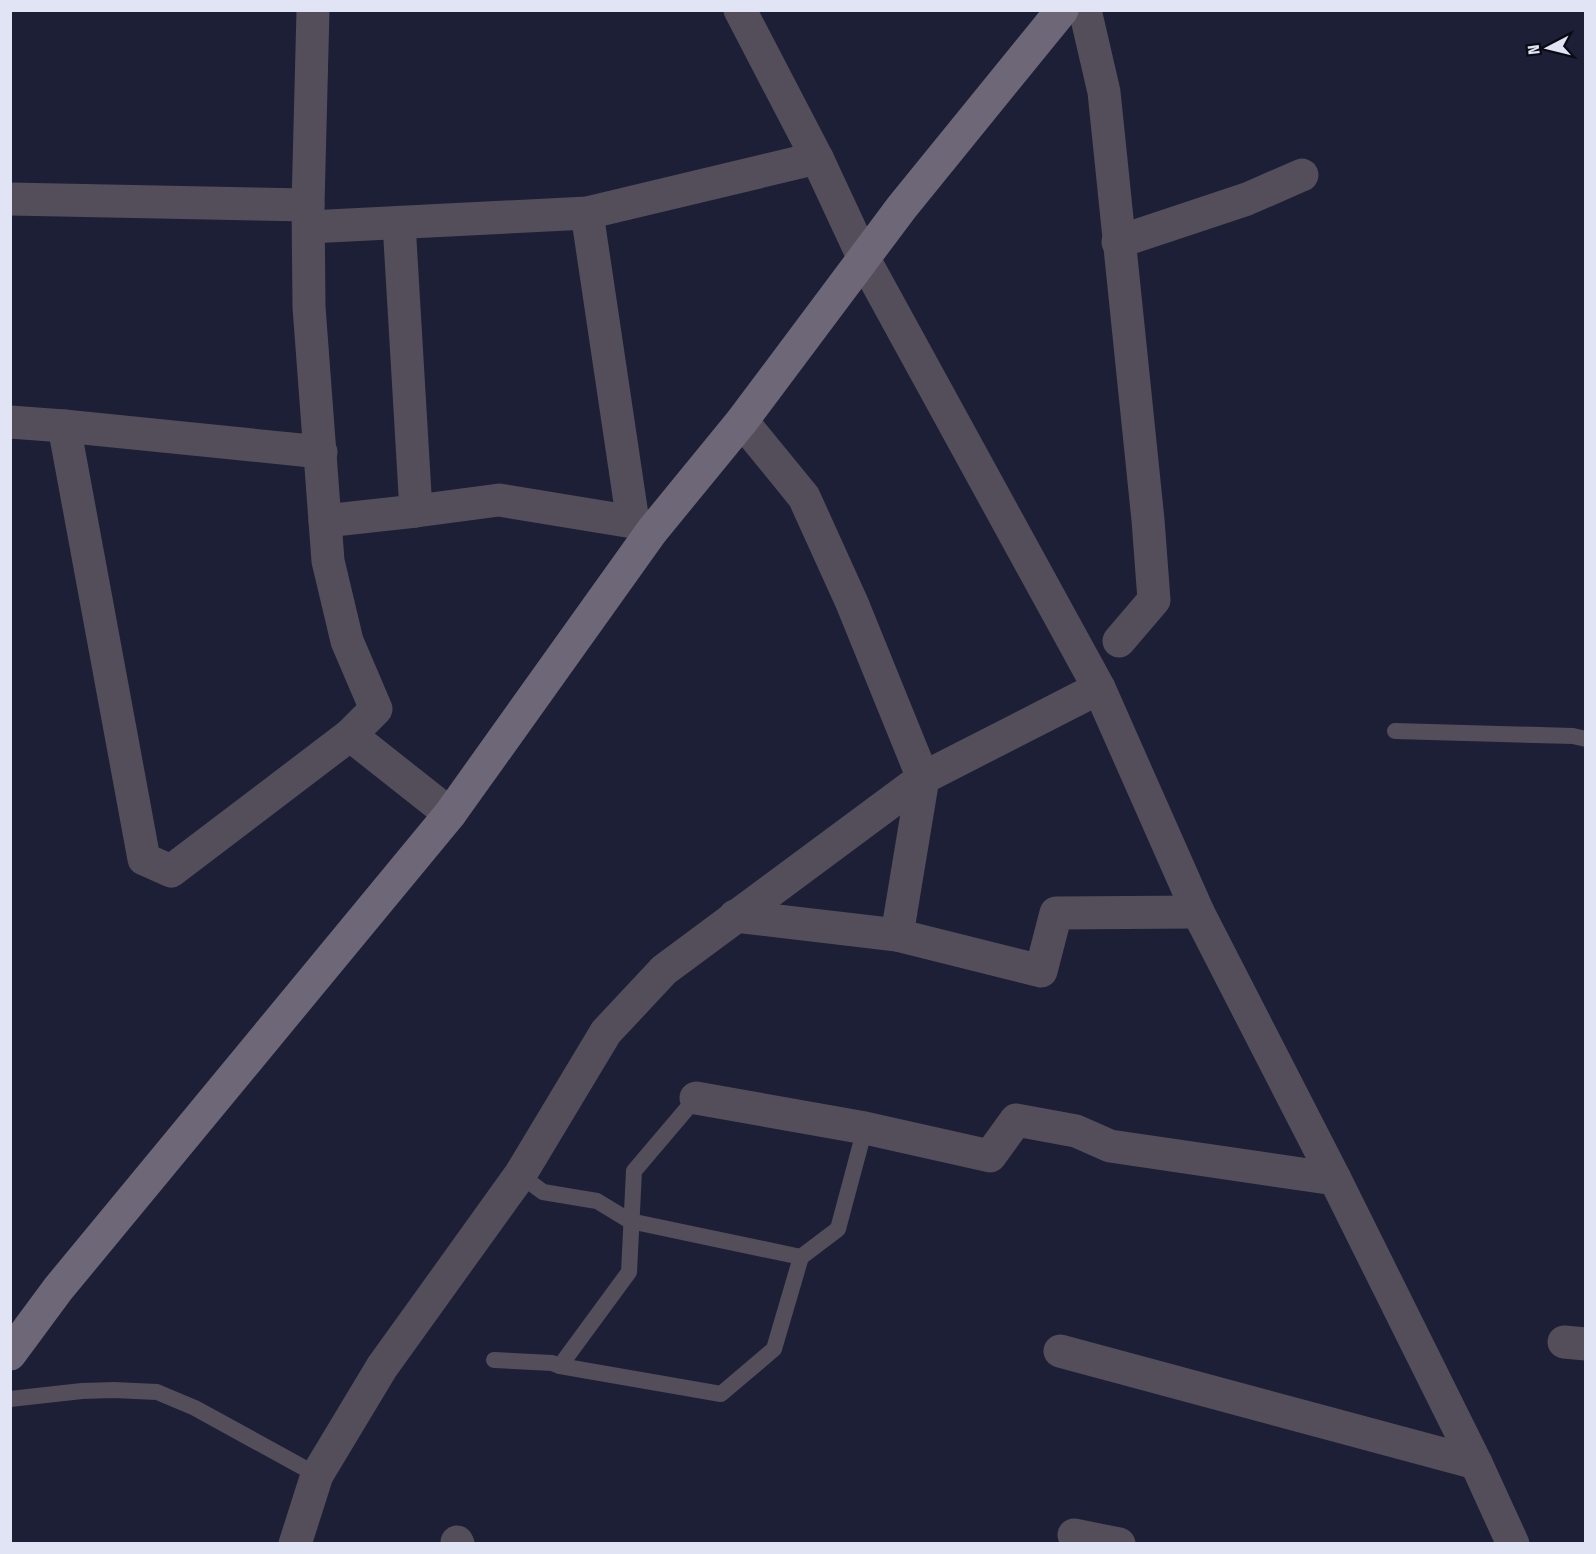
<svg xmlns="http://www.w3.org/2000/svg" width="1596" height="1554" viewBox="0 0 1596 1554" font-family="'Fira Sans Condensed',sans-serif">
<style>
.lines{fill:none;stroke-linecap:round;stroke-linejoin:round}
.lane{stroke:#534e59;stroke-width:16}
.street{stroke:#534e59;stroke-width:33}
.secondary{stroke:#6e6778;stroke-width:33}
</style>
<rect width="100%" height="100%" fill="#1d1f36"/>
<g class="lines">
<g class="lane">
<path d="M 1395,731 L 1573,736 L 1586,739"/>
<path d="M 520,1175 L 543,1192 L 597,1201 L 630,1221 L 801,1257"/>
<path d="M 494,1360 L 552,1363 L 560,1366 L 721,1394 L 774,1349 L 801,1257 L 838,1229 L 865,1128"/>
<path d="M 560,1366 L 629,1272 L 634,1171 L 696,1098"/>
<path d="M 10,1399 L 82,1391 L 114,1390 L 157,1392 L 195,1408 L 317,1475"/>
</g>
<g class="street">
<path d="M 313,10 L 308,205 L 309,307 L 328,561 L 347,641 L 376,709 L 350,735 L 450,814"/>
<path d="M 740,10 L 817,158 L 864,259 L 1099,688 L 1198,912 L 1335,1179 L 1476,1463 L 1513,1544"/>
<path d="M 1085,10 L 1104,92 L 1148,520 L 1154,600 L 1119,641"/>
<path d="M 10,199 L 308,205"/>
<path d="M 587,213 L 633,522"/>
<path d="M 399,223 L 416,511"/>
<path d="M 309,227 L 587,213 L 817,158"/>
<path d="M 1118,242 L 1247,199 L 1302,175"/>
<path d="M 742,421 L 804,497 L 852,603 L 923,778 L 897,935"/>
<path d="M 10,422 L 64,426 L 321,452"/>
<path d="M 64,426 L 144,859 L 171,871 L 350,735"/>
<path d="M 325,521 L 416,511 L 499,500 L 633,522 L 652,531"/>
<path d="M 735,916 L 897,935 L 1041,971 L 1056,913 L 1198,912"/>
<path d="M 696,1098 L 865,1128 L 990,1156 L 1016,1120 L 1076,1131 L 1110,1146 L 1335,1179"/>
<path d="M 1564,1342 L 1586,1344"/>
<path d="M 1060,1351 L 1476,1463"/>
<path d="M 1074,1535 L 1119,1544"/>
<path d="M 457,1542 L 458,1544"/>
<path d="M 295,1544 L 317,1475 L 382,1367 L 520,1175 L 606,1032 L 664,970 L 923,778 L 1099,688"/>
</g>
<path class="secondary" d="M 10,1354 L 58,1289 L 450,814 L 652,531 L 742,421 L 902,207 L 1062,10"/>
</g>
<rect width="1596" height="1554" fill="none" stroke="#e1e4f4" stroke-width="24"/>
<g transform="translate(1548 48) rotate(263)" stroke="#090a14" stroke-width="4.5" paint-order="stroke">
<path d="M0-4.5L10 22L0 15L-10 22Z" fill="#e1e4f4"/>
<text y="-9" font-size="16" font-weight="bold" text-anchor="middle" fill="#e1e4f4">N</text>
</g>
</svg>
